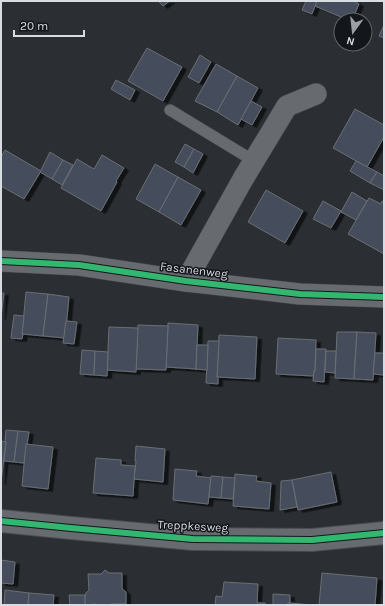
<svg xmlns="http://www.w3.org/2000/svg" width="385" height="606" viewBox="0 0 385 606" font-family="Karla,sans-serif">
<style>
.building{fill:#454e5d;stroke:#6a6e73;filter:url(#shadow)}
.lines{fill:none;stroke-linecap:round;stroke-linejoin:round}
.lane-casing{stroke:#484b50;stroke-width:12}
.street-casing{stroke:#484b50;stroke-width:22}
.secondary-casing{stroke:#484b50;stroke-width:24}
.lane{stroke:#676a6f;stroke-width:11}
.street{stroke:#676a6f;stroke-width:21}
.secondary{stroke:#676a6f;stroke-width:22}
.cycleway-casing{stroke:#13161b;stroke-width:8}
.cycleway{stroke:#33b770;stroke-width:6}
.labels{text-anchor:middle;stroke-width:3;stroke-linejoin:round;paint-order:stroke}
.street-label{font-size:12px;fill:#d8dde3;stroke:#13161b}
</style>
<defs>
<filter id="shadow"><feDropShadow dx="4.5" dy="2.5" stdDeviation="0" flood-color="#0009"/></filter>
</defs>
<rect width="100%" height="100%" fill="#2b2f34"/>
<g class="building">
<path d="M 158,1 L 170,1 L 163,6 Z"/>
<path d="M 306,1 L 317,1 L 312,14 L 302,10 Z"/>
<path d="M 317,1 L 356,1 L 355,2 L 359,4 L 352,20 L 348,20 L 315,6 Z"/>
<path d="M 384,25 L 384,38 L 379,36 Z"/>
<path d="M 147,48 L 182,67 L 163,101 L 128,81 Z"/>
<path d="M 200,55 L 211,62 L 199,83 L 188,77 Z"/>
<path d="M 216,64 L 237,76 L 217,112 L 195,101 Z"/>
<path d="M 237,76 L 258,88 L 238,125 L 217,112 Z"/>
<path d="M 116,80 L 135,90 L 130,100 L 111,89 Z"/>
<path d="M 251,101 L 262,107 L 252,125 L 241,119 Z"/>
<path d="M 355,109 L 384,125 L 384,137 L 367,167 L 333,148 Z"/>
<path d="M 185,144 L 194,149 L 184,167 L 175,162 Z"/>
<path d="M 194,149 L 203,154 L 193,173 L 184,167 Z"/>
<path d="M 5,150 L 41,171 L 24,199 L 1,186 L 1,157 Z"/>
<path d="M 50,152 L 63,160 L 52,179 L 40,172 Z"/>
<path d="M 102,155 L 124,168 L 116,181 L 117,182 L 101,211 L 61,188 L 77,159 L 94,169 Z"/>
<path d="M 63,160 L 73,165 L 62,185 L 52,179 Z"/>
<path d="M 356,161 L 377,172 L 370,183 L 350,171 Z"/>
<path d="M 155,164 L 178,177 L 159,212 L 136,199 Z"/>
<path d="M 377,172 L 384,176 L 384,190 L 370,183 Z"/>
<path d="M 178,177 L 201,190 L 181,225 L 159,212 Z"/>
<path d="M 266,190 L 303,211 L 285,243 L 248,222 Z"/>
<path d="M 352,192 L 367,201 L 356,220 L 341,212 Z"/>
<path d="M 369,198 L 381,204 L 382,201 L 384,202 L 384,254 L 348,234 Z"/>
<path d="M 323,201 L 341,211 L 331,228 L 313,219 Z"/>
<path d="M 26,292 L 48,294 L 43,336 L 22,334 Z"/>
<path d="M 1,293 L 4,293 L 1,317 Z"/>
<path d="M 48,294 L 69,297 L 65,338 L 43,336 Z"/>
<path d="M 14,315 L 24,316 L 22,334 L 23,334 L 22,339 L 11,338 Z"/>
<path d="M 66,321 L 77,322 L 74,344 L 63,343 Z"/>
<path d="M 168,323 L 198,325 L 196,369 L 166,367 Z"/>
<path d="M 138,325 L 168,326 L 166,370 L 136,369 Z"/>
<path d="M 109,327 L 138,328 L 136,372 L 107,370 Z"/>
<path d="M 337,332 L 357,332 L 354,379 L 335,378 Z"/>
<path d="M 357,332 L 376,333 L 373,380 L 354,379 Z"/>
<path d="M 219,335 L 257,337 L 255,379 L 217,377 Z"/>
<path d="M 278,338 L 316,340 L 315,371 L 314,371 L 313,376 L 276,374 Z"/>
<path d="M 208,341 L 219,341 L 217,377 L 218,377 L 218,384 L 206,383 Z"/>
<path d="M 197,345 L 208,345 L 207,370 L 195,369 L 196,369 Z"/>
<path d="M 316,349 L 326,349 L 324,382 L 313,381 L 314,371 L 315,371 Z"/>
<path d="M 82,350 L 95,351 L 94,375 L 80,374 Z"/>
<path d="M 95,351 L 108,352 L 107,376 L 94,375 Z"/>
<path d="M 326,351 L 336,351 L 335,373 L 325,372 Z"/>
<path d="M 375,353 L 384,353 L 384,375 L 373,374 Z"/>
<path d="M 6,430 L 18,431 L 14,462 L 4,461 L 6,442 L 5,442 Z"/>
<path d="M 18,431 L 29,432 L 24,463 L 14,462 Z"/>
<path d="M 1,441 L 6,442 L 1,482 Z"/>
<path d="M 26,444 L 53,447 L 48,489 L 22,486 Z"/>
<path d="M 136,446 L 165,449 L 163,482 L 134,479 L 136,461 L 135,461 Z"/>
<path d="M 96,458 L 121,460 L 121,465 L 135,466 L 133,496 L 93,493 Z"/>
<path d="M 175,469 L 197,471 L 196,476 L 211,478 L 208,504 L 173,500 Z"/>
<path d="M 331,472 L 337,502 L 298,510 L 292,480 Z"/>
<path d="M 235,474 L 257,476 L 256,481 L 271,483 L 269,509 L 233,506 Z"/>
<path d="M 211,476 L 223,477 L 221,498 L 209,497 Z"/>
<path d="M 223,477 L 235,478 L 233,499 L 221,498 Z"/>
<path d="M 292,480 L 297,507 L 280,510 L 281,481 Z"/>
<path d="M 1,560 L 15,562 L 13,584 L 1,583 Z"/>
<path d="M 105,570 L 109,573 L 122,573 L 122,589 L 126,592 L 126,604 L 111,604 L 111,605 L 85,605 L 85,594 L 89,590 L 88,574 L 101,574 Z"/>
<path d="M 322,573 L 377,578 L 375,605 L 319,605 Z"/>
<path d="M 224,582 L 258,584 L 257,603 L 265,603 L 266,605 L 215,605 L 216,596 L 222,597 Z"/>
<path d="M 5,590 L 29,593 L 28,605 L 4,605 Z"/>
<path d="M 29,593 L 54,595 L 53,605 L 28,605 Z"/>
<path d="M 273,594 L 290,595 L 290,603 L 288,603 L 288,605 L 273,605 Z"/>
<path d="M 69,595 L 85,595 L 85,605 L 96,604 L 96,605 L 70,605 Z"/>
<path d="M 288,603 L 290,603 L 312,605 L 288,605 Z"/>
</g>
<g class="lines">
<defs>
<path id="lane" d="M 170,110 L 254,161"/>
<g id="street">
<path d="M 1,261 L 79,265 L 186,281 L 300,294 L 384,297"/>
<path d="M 186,281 L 243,179 L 287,106 L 316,94"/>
</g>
<path id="secondary" d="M 1,521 L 71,528 L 193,539 L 312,540 L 384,533"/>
</defs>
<use href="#lane" class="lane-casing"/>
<use href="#street" class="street-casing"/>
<use href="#secondary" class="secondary-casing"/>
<use href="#lane" class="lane"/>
<use href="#street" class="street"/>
<use href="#secondary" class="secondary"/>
<defs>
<g id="cycleway">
<path d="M 1,261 L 79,265 L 186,281 L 300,294 L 384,297"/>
<path d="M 1,521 L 71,528 L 193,539 L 312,540 L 384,533"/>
</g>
</defs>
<use href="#cycleway" class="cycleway-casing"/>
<use href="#cycleway" class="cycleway"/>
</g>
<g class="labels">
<g class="street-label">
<text transform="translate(194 270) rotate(7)" y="4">Fasanenweg</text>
<text transform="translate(193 526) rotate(3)" y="4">Treppkesweg</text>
</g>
</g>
<rect width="385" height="606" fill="none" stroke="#d8dde3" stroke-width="4"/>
<g transform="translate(353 32) rotate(195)"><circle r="19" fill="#13161b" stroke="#62666b"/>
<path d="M0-3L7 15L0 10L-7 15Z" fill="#9ba0a6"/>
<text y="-6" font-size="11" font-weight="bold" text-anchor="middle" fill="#d8dde3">N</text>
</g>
<path d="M14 30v6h70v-6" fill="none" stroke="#d8dde3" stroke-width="2"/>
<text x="20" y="30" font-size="12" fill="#d8dde3" stroke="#13161b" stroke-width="3" paint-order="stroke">20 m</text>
</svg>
